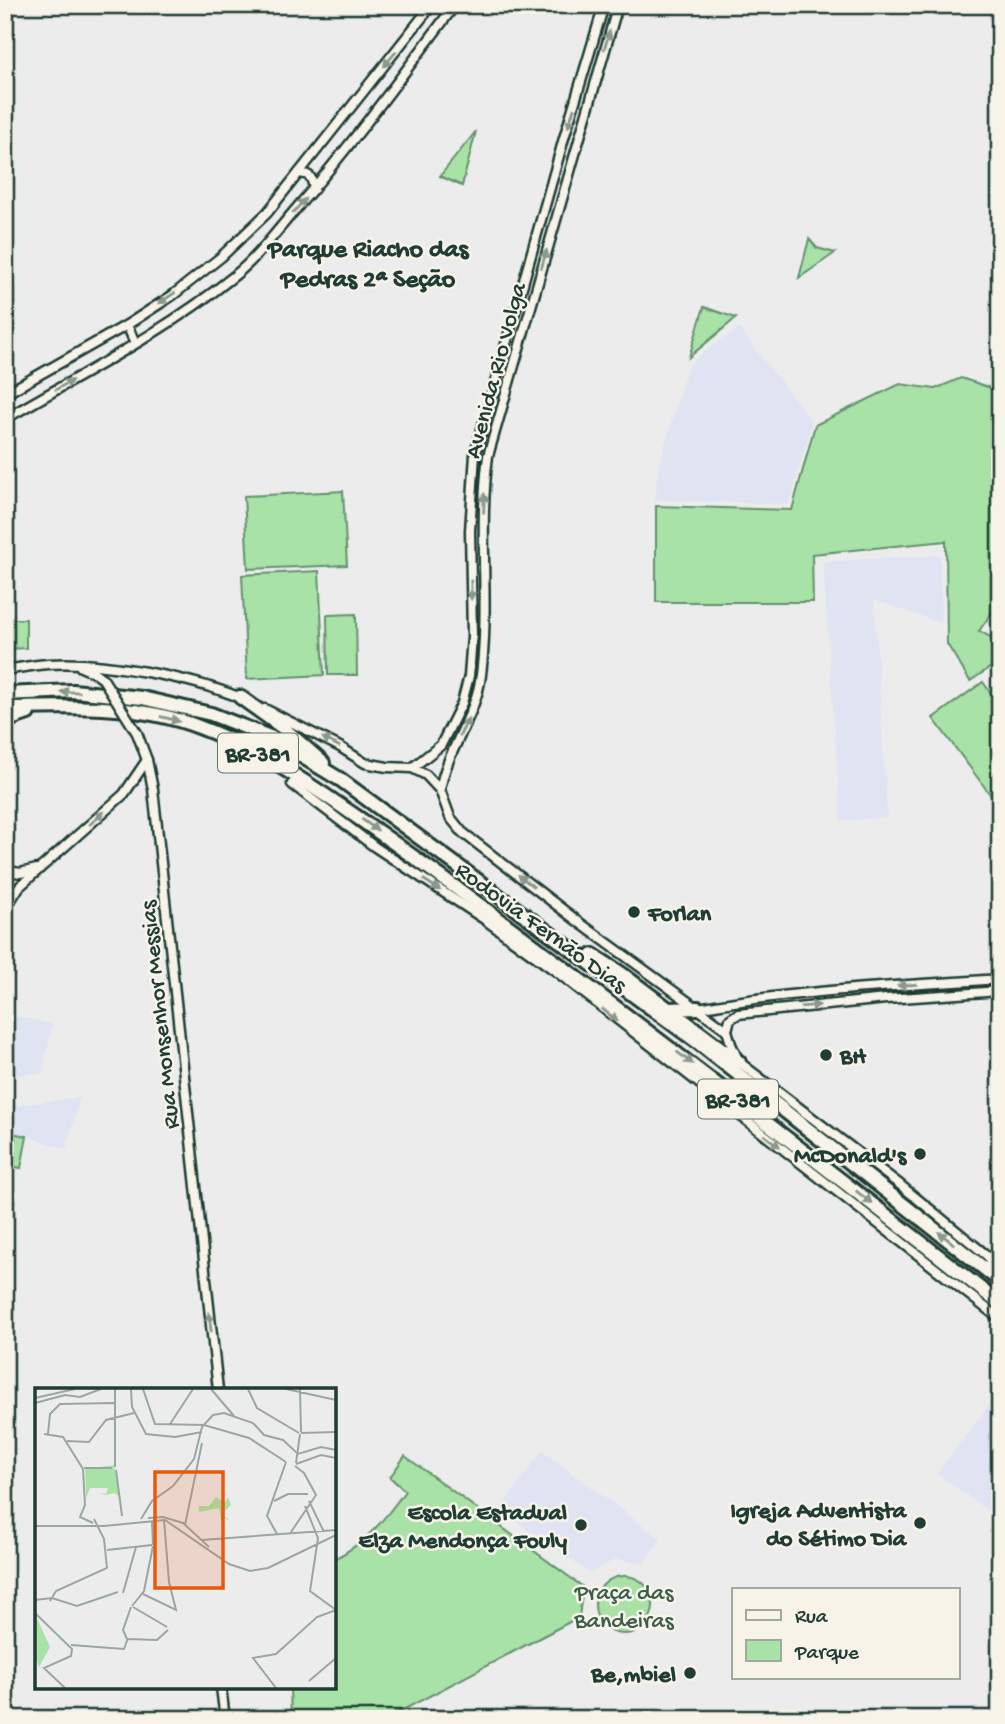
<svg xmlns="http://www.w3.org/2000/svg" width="1005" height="1724" viewBox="0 0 1005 1724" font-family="'Gochi Hand',sans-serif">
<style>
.built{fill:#dfe3f2}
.green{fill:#a8e2a7;stroke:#64906e;stroke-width:2}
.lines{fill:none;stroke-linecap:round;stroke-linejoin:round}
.minor-casing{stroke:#1f3d34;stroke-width:13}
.highway-casing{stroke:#1f3d34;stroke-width:18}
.minor{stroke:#f7f3e8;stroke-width:8}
.highway{stroke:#f7f3e8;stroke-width:12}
.minor-bridge-casing{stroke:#1f3d34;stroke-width:13;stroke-linecap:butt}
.minor-bridge{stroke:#f7f3e8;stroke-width:8}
.oneway{fill:#8b988e}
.poi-dot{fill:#1f3d34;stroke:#f7f3e8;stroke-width:2.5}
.labels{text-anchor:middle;stroke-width:5;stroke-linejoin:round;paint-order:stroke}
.shield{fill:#f7f3e8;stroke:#60746a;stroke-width:2}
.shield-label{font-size:23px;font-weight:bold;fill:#1f3d34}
.street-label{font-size:24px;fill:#1f3d34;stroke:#f7f3e8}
.poi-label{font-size:24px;font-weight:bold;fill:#1f3d34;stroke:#f7f3e8;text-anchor:end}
.park-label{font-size:24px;fill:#3a5e4b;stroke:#f7f3e8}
.neighbourhood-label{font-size:26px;font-weight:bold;fill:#1f3d34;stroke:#f7f3e8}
.inset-road{fill:none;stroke:#9aa6a3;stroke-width:2}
.view{fill:#e8590c;fill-opacity:0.15;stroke:#e8590c;stroke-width:3.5}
.inset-edge{fill:none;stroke:#1f3d34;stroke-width:3.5}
</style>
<rect width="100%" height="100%" fill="#ececed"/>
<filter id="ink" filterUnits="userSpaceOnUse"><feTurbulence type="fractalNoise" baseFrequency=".0143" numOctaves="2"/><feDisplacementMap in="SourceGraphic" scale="14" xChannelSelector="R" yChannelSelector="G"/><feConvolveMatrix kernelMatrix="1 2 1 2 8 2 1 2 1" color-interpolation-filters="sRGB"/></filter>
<g filter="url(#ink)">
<g class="built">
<path d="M 739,329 L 812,422 L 789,504 L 655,500 L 659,466 L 687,368 L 702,353 Z"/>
<path d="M 940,555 L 941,623 L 874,600 L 887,817 L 841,821 L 823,562 Z"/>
<path d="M 5,1014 L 52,1024 L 42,1073 L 5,1076 Z"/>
<path d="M 80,1097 L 66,1149 L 30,1137 L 19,1172 L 11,1171 L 5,1198 L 5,1107 Z"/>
<path d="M 1000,1391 L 1000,1520 L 937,1473 Z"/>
<path d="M 542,1451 L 661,1539 L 643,1564 L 616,1559 L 590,1573 L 500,1510 Z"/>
</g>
<g class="green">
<path d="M 476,131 L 462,186 L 440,176 Z"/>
<path d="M 809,239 L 817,248 L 835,253 L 799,278 Z"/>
<path d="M 704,307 L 736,318 L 689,357 Z"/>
<path d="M 961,378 L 994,389 L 1000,400 L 1000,601 L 979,631 L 1000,642 L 1000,661 L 970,681 L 947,644 L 946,541 L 812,554 L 813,602 L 656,602 L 656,506 L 792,510 L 815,425 L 900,384 L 935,389 Z"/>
<path d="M 343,491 L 347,565 L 248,569 L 244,496 Z"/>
<path d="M 319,571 L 324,675 L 247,679 L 242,575 Z"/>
<path d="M 356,614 L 357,675 L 328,675 L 327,615 Z"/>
<path d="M 7,619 L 26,619 L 26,648 L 8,649 Z"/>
<path d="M 983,682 L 1000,706 L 1000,798 L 995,801 L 933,718 Z"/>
<path d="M 6,1132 L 27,1136 L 21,1168 L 5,1165 Z"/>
<path d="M 405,1456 L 583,1587 L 579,1617 L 386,1719 L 291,1719 L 290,1687 L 334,1687 L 334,1559 C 366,1543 385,1519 405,1491 L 390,1477 Z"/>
<circle cx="624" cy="1605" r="29"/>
</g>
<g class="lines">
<defs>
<g id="minor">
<path d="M 299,173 C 311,174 312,178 314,189"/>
<path d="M 127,325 L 135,343"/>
<path d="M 5,394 L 127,325 L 173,295 L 221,257 L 267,213 L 432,5"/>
<path d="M 5,419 C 82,374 165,332 234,276 C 257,258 276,232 295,210 C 352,145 403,74 455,5"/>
<path d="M 81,667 L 95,673 L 103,679"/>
<path d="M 5,670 C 19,668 34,665 48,664 C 100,660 195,678 243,699"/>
<path d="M 265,709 L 340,747 L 365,763 L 387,767 L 412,768 L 426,775 L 440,790 L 450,817 L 462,832 L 580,923 L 727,1030 L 731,1044 L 739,1062 L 899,1184 L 991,1259"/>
<path d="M 137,733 L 147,760 L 153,789 L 218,1390"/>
<path d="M 412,768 L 441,745 L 462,703 L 469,676 L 472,636 L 470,531 L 475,454 L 564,138 L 604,5"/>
<path d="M 292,784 L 375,847 L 484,919 L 557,972 L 1000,1319"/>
<path d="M 440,790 C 447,749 476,717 481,675 C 490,603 478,529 488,456 L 618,5"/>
<path d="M 5,870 L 20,873 L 37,869"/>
<path d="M 5,909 L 19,887 L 124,794 L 147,760"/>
<path d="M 698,1008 C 798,990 899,986 1000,979"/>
<path d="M 727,1030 L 730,1019 L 738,1014 L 886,999 L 1000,991"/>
<path d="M 221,1687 L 225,1719"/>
</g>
<g id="highway">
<path d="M 5,694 L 73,691 L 142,698 L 211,714 L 270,737 L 341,780 L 700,1044 L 1000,1281"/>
<path d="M 240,697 L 282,727 L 323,763"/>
<path d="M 5,708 C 71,707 137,703 199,727 C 256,748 305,781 354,815 C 411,854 467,896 523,937 C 683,1058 842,1180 1000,1304"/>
<path d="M 5,721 L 28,713"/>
<path d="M 593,955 L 622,974 L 739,1062"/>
<path d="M 669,1009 L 698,1008"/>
<path d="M 991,1259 L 1000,1267"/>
</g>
</defs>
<use href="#minor" class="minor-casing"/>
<use href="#highway" class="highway-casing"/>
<use href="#minor" class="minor"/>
<use href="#highway" class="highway"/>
<defs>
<path id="minor-bridge" d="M 103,679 L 137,733"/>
</defs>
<use href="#minor-bridge" class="minor-bridge-casing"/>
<use href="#minor-bridge" class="minor-bridge"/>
</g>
<defs><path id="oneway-solid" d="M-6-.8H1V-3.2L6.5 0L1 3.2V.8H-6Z" transform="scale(1.75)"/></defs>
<g class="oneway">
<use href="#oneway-solid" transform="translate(607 40) rotate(-73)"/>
<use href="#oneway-solid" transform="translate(390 59) rotate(129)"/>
<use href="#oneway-solid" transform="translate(571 118) rotate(108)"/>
<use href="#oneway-solid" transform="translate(299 206) rotate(-49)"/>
<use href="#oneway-solid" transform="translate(544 259) rotate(-74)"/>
<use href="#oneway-solid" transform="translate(167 298) rotate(146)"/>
<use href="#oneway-solid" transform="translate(64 385) rotate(-30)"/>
<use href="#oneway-solid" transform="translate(484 503) rotate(-88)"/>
<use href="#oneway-solid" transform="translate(471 590) rotate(89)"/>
<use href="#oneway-solid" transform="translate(70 692) rotate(-179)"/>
<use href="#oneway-solid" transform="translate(170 719) rotate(15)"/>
<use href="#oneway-solid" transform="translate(464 727) rotate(-64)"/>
<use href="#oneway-solid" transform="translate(331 742) rotate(-152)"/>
<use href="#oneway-solid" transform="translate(97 818) rotate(-42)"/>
<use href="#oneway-solid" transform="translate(370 825) rotate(35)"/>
<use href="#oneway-solid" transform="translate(526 881) rotate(-142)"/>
<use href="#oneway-solid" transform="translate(432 885) rotate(33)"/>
<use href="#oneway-solid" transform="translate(907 985) rotate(176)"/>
<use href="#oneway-solid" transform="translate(810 1006) rotate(-5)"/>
<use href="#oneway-solid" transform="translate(610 1015) rotate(39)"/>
<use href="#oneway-solid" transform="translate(685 1058) rotate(37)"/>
<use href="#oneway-solid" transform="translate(772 1141) rotate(37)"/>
<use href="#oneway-solid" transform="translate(864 1197) rotate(38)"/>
<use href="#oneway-solid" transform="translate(946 1238) rotate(-142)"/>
<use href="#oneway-solid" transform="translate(210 1322) rotate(-97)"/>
</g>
</g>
<g class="poi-dot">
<circle cx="634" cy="912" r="7"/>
<circle cx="826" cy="1055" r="7"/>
<circle cx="920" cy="1154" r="7"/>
<circle cx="920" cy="1523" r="7"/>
<circle cx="581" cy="1525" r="7"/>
<circle cx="690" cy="1673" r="7"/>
</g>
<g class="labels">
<g class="shield">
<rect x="218" y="733.5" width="80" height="39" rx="5"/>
<rect x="698" y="1079.5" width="80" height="39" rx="5"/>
</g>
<g class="shield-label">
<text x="258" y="761">BR-381</text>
<text x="738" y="1107">BR-381</text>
</g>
<g class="street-label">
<text transform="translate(494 370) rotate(-75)" y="8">Avenida Rio Volga</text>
<text transform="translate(542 926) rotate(36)" y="8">Rodovia Fernão Dias</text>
<text transform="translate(158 1015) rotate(-96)" y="8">Rua Monsenhor Messias</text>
</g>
<g class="poi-label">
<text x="648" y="920" text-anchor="start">Forlan</text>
<text x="840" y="1063" text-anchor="start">BH</text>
<text x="906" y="1162">McDonald's</text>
<text x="906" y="1517">Igreja Adventista<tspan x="906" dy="28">do Sétimo Dia</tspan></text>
<text x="567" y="1519">Escola Estadual<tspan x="567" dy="28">Elza Mendonça Fouly</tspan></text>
<text x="676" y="1681">Be,mbiel</text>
</g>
<g class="park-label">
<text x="624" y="1599">Praça das<tspan x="624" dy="28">Bandeiras</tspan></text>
</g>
<g class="neighbourhood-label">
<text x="368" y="256">Parque Riacho das<tspan x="368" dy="30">Pedras 2ª Seção</tspan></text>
</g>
</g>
<g transform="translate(35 1388)">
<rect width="301" height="301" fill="#ececed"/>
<path d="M 79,77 L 85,110 L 80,105 L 70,107 L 65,105 L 71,106 L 73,100 L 55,100 L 51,110 L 50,81 ZM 181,109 L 190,114 L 193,109 L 196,117 L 187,126 L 195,133 L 187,129 L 187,138 L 184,120 L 164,124 L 164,118 L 174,118 ZM 0,226 L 15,259 L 4,279 L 0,267 Z" fill="#a8e2a7"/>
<path class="inset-road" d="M 80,1 L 80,79M 96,1 L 97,19 L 111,46 L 140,49 L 167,44M 108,1 L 120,36 L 169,37 L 214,50 L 251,74M 176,1 L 199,28M 213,1 L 222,20 L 264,45M 251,1 L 301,12M 265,1 L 266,44M 0,10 L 40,1M 0,15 L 30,7 L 45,9 L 66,1M 135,36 L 158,1M 266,45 L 301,44M 9,46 L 28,49 L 48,81M 13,46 L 15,26 L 25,16 L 79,15M 32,53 L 54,54 L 71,32 L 99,25M 261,75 L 265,46M 261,76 L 286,67 L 301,70M 49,80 L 77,80M 48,81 L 50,117 L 45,129 L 58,135M 81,82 L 87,128M 239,113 L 253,106 L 273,106M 274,113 L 289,144M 270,118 L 283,150 L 275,203 L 301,222M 113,130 L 128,129 L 148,135 L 174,159M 106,131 L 117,113 L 138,98 L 159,71 L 167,39 L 178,27 L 189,25 L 218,35 L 229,47 L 248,52 L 263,66 L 286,59 L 301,62M 117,134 L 118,157M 150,137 L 167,55M 0,138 L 69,138 L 130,132 L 194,176 L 215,183 L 233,180 L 301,147M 256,144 L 281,107 L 269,85 L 260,78M 242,146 L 232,128 L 251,74M 167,152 L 301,142M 72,162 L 117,157M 88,205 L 101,159M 108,206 L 141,222 L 134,194 L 129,132M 0,212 L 17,210 L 42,218 L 83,204M 15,213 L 21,203 L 72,180 L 69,151 L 59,131M 97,218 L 109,203 L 118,158M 98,219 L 132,239M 0,225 L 37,261 L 36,268 L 9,280 L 30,300M 92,251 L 122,252 L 133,242M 92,251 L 88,242 L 96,219M 36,257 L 89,261 L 93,250M 274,293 L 301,270M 241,300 L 218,270 L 241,266 L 282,229 L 301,222"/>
<path class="view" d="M 120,84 L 188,84 L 188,200 L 120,200 Z"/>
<rect width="301" height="301" class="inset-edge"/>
</g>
<rect width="1005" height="1724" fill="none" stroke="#f7f3e8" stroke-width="28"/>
<rect x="14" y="14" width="977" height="1696" fill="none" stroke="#1f3d34" stroke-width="2.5" filter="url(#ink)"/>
<rect x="732" y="1588" width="228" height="91" fill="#f7f3e8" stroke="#a1aaa0" stroke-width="2"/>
<rect x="746" y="1610" width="35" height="10" fill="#f7f3e8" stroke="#a1aaa0" stroke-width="2"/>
<text x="795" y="1622" font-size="21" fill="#1f3d34">Rua</text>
<rect x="746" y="1640" width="35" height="21" fill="#a8e2a7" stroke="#a1aaa0" stroke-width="2"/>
<text x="795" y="1658" font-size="21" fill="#1f3d34">Parque</text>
</svg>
